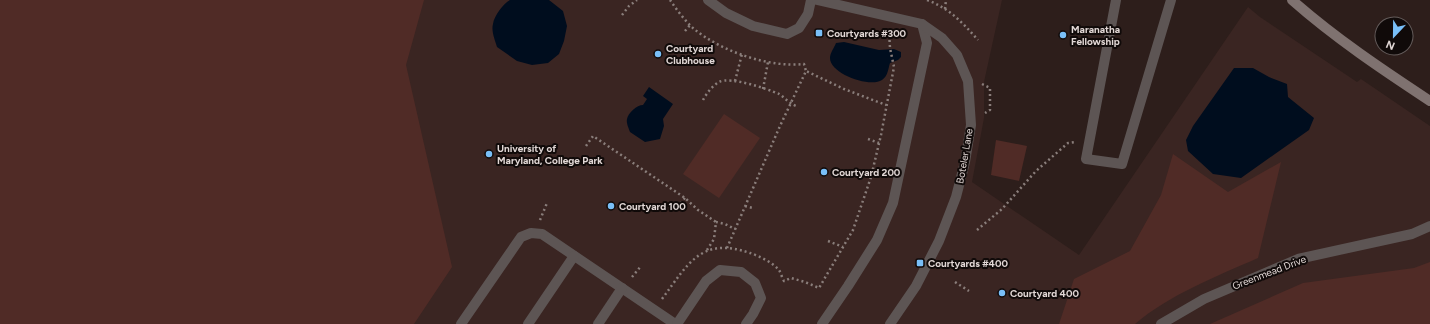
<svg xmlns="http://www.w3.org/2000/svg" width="1430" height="324" viewBox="0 0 1430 324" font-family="Figtree,sans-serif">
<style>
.built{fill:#3a2522}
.green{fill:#502b26}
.water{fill:#000d1e}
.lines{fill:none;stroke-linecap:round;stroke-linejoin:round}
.path{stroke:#8a7e7b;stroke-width:2.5;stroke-dasharray:2 3;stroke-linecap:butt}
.lane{stroke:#5d5554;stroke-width:10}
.street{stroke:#5d5554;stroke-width:10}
.secondary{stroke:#7f7270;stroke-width:10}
.poi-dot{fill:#79bff8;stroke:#100a09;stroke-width:1.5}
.labels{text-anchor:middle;stroke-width:4;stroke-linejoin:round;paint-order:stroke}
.poi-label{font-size:10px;font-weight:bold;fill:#e2d8d6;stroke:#100a09;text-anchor:start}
.street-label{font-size:10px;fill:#e2d8d6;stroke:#100a09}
</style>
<rect width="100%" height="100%" fill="#2d1e1b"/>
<path class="built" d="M 0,0 L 1002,0 L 984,82 L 984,118 L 972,182 L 1079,255 L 1248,7 L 1260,17 L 1357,82 L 1361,79 L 1430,126 L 1430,324 L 0,324 Z"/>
<g class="green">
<path d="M 0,0 L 424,0 L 406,65 L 452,267 L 414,324 L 0,324 Z"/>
<path d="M 724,114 L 760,138 L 719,198 L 683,174 Z"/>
<path d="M 996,140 L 1027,146 L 1019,181 L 991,175 Z"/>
<path d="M 1173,154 L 1228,192 L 1281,162 L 1258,258 C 1217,276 1169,295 1135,324 L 1059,324 L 1074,279 L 1130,251 L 1161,195 Z"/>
<path d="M 1430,262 L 1430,324 L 1210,324 L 1303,283 L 1414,268 Z"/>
</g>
<g class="water">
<path d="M 510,0 L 549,0 L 563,11 L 567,26 L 564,41 L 559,54 L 548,63 L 532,65 L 517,61 L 497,47 C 495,40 491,31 493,24 C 494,16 503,4 510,0 Z"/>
<path d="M 844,42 L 879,50 L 894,49 L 901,52 L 901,57 L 898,60 L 890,63 C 888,69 888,76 882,80 C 870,88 830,74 830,58 C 830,53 834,48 836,43 Z"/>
<path d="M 1234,68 L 1253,68 L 1269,77 L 1287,84 L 1288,97 L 1314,118 L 1309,130 L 1241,178 L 1213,174 L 1188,151 L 1186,140 L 1193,126 Z"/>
<path d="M 649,87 L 673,104 L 663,119 L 664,126 L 660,139 L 645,142 L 630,132 C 629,129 626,123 627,119 C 628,113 637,105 643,105 L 647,99 L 643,96 Z"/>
</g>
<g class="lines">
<g class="path">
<path d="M 670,0 C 677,10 685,21 694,29 C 721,51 769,68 804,64 L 806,71"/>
<path d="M 927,0 C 949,8 963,23 978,40"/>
<path d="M 945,9 L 946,0"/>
<path d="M 622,15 L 629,6 L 637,0"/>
<path d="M 685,31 L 690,25"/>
<path d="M 735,81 L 742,54"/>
<path d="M 982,84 L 990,88 L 990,110 L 985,113"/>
<path d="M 763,89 L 768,62"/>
<path d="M 703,100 C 707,93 712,86 719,82 C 730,76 768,89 779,94 C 785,98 789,103 796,106"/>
<path d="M 868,139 L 879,143"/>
<path d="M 586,146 L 593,136 L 685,198 L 698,210 L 716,222"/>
<path d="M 745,206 L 753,208"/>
<path d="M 677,207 L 685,198"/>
<path d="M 540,220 L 547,203"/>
<path d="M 977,230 L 1002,209 L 1036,171 L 1068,143 L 1075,142"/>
<path d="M 828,241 L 843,247"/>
<path d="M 727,248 L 780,126 L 806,71 L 844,89 L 886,105"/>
<path d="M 707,250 L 714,239 L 716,222 L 725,224 L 735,229"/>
<path d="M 632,277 L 641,266"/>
<path d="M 955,282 L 969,291"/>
<path d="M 662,299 C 688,264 701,236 750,253 C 759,256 772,262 779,270 C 781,273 782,278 784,281 L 791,278 L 805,282 L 819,288 L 853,230 L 871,177 L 881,135 L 894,67 L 890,48 L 889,32"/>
</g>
<g class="lane">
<path d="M 708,0 L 726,13 L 753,26 L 787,34 L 799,28 L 808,14 L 811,0"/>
<path d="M 1116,0 L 1086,159 L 1122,164 L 1171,0"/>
<path d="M 461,324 L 521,237 L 531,233 L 542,234 L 675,324"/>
<path d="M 528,324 L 574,256"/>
<path d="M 598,324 L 622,288"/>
<path d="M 677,324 L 706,281 L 720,270 L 741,272 L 755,283 L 761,298 L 753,314 L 746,324"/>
<path d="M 822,324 L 848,286 L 877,240 L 893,203 L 927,43 L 922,24"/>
</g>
<g class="street">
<path d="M 817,0 L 922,24 L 942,38 L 957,55 L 968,81 L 971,125 L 965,162 L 956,197 L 939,241 L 916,286 L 890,324"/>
<path d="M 1161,324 L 1204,299 L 1298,259 L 1412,234 L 1430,226"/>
</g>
<path class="secondary" d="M 1292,0 C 1335,38 1383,70 1430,101"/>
</g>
<g class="poi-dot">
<rect x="815" y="29" width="8" height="8" rx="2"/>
<circle cx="1063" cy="35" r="4"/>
<circle cx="658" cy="54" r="4"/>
<circle cx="489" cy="154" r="4"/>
<circle cx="824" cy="172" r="4"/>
<circle cx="611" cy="206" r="4"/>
<rect x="916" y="259" width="8" height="8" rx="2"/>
<circle cx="1002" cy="293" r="4"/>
</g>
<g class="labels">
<g class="poi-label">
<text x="1071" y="33">Maranatha<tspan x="1071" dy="12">Fellowship</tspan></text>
<text x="827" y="37">Courtyards #300</text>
<text x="666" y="52">Courtyard<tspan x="666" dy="12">Clubhouse</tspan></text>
<text x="497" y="152">University of<tspan x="497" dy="12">Maryland, College Park</tspan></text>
<text x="832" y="176">Courtyard 200</text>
<text x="619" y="210">Courtyard 100</text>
<text x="928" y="267">Courtyards #400</text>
<text x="1010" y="297">Courtyard 400</text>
</g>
<g class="street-label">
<text transform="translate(964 156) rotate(-80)" y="4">Boteler Lane</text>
<text transform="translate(1269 272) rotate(-21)" y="4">Greenmead Drive</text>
</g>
</g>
<g transform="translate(1394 36) rotate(202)"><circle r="19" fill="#100a09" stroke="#645c5b"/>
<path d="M0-3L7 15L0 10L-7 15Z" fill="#79bff8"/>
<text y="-6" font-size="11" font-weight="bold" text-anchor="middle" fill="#e2d8d6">N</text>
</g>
</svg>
